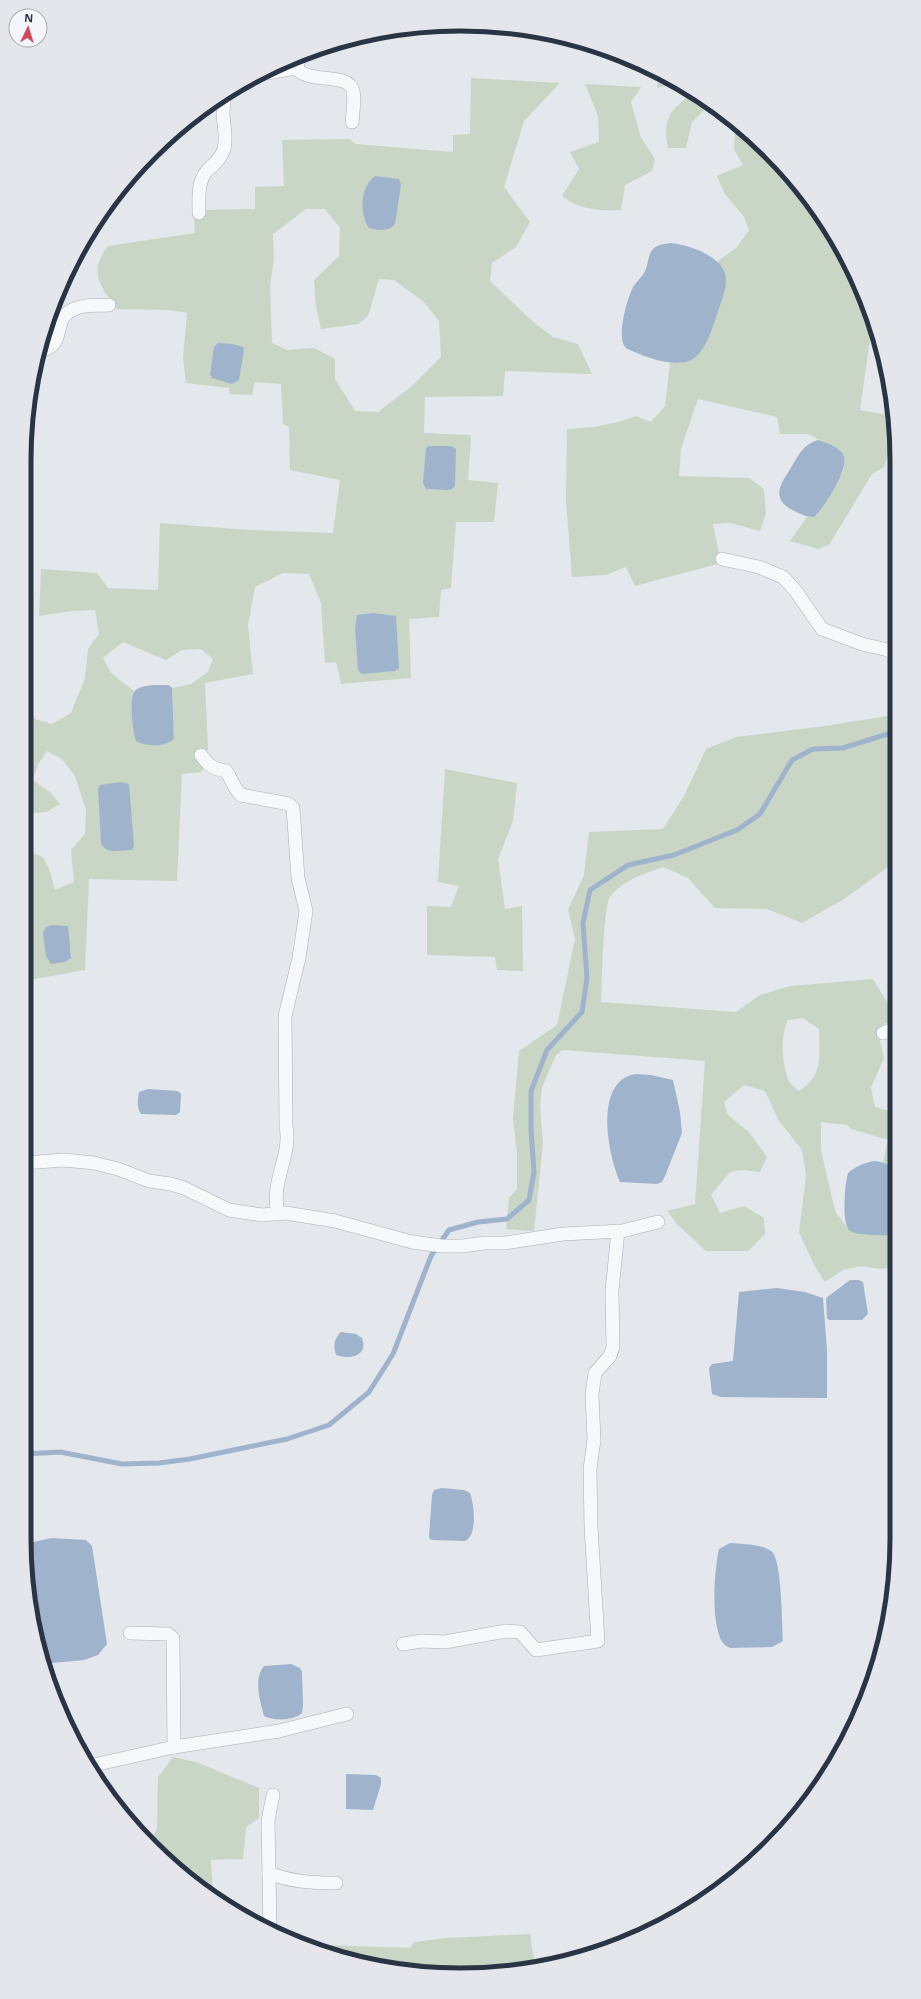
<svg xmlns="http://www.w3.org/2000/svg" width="921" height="1999" viewBox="0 0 921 1999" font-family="'Noto Sans',sans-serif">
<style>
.green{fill:#c9d6c5;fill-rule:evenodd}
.water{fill:#9fb4cc}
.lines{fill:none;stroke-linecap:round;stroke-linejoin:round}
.stream{stroke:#9fb4cc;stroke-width:5}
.minor-casing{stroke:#a9aeb7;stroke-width:14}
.minor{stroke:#f7f8fa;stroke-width:13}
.rim{fill:none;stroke:#2b3445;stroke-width:5}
</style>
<rect width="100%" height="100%" fill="#e4e7ec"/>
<g class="green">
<path d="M 658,75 L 675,84 L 657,88 Z"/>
<path d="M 471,78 L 560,83 L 524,121 L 504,187 L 530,222 L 516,247 L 492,263 L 490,281 L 532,321 L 553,337 L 578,344 L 592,374 L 505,371 L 503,396 L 425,397 L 424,433 L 470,435 L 471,439 L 468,480 L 498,483 L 494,522 L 456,522 L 451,588 L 441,590 L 439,617 L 409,619 L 411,678 L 341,684 L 336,662 L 325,663 L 321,603 L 309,574 L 283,573 L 255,587 L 248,625 L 253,674 L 205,683 L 208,749 L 202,772 L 182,774 L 177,881 L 89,879 L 85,970 L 29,980 L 31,940 L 24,939 L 24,856 L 30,852 L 43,857 L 49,868 L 55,890 L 74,882 L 71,850 L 85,834 L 86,810 L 75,776 L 62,759 L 47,751 L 38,764 L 33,780 L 51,793 L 60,804 L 47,812 L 34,813 L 24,804 L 24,686 L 28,708 L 35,719 L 52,724 L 71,713 L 85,678 L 88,649 L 99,634 L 95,610 L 72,611 L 39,616 L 41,569 L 97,573 L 108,588 L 158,590 L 160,523 L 249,530 L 333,533 L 340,480 L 290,470 L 289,427 L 283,424 L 281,384 L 255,382 L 252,395 L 230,394 L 229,388 L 186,383 L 183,358 L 187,313 L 170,310 L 117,309 C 100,287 88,271 108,246 L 195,233 L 194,216 L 204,210 L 255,209 L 255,187 L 284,186 L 282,140 L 349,139 L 356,144 L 453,152 L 453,135 L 470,134 ZM 306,209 L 325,209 L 340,228 L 339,256 L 314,280 L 316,307 L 321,329 L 358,324 L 368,316 L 379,279 L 394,280 L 424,302 L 439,321 L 441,357 L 412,386 L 378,412 L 355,411 L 335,379 L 335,359 L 314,348 L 287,350 L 272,343 L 270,286 L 274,259 L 273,234 ZM 123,642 L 166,660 L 182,650 L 201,649 L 213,659 L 208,672 L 191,684 L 172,688 L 174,738 L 132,698 L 134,691 L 111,673 L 103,658 Z"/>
<path d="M 585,84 L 641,87 L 631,102 L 641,138 L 655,159 L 652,171 L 625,185 L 621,210 C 599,211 580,210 562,196 L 579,169 L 570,152 L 599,142 L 598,116 Z"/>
<path d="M 689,93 L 720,110 L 705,109 L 692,122 L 686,148 L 668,148 C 665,134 664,121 674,109 C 680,103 685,100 689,93 Z"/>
<path d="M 732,120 L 807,195 L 864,293 L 872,325 L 860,410 L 893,416 L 893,441 L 884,467 L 872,474 L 829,545 L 818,549 L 790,541 L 807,517 L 814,517 L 844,469 L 845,458 L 840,451 L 808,434 L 780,434 L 777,417 L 698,399 L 681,449 L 679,476 L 749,478 L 764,489 L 766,513 L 760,531 L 730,523 L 713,524 L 721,563 L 635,586 L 626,567 L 606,575 L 572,577 L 566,500 L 567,429 L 594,427 L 618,422 L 636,416 L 651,422 L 665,406 L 670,363 L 692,359 L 723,270 L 717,262 L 737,247 L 749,230 L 744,217 L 724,193 L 717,176 L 743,165 L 734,149 L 735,128 Z"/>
<path d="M 894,715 L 895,862 L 844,899 L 802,923 L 767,909 L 715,908 L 688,878 L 663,867 C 645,874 622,880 610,897 C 603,908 602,985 601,1002 L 736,1012 L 760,995 L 790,986 L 873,979 L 895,1015 L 895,1020 L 883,1024 L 878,1033 L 884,1058 L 871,1088 L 875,1107 L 896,1113 L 896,1175 L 893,1170 L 883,1162 L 888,1140 L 851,1129 L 847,1125 L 821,1122 L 821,1150 L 833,1202 L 836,1213 L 851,1232 L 894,1230 L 896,1223 L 896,1266 L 881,1269 L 860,1266 L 843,1270 L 825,1282 L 814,1265 L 799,1232 L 806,1176 L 802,1150 L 779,1121 L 765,1091 L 744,1085 L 724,1102 L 728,1115 L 749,1132 L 767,1157 L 760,1172 L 743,1170 L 730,1172 L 711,1195 L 720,1213 L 744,1206 L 764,1218 L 765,1234 L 748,1251 L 706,1251 L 678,1225 L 667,1211 L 695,1204 L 705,1061 L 563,1050 L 556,1055 L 542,1087 L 540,1105 L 543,1143 L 534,1231 L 506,1229 L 509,1198 L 517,1189 L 517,1153 L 513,1118 L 519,1051 L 557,1025 L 575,939 L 568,910 L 584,875 L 589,832 L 663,829 L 684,796 L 706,749 L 736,737 L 825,726 ZM 803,1018 L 819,1029 C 819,1055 824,1076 799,1091 C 795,1088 790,1084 788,1079 C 782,1063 780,1035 788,1020 Z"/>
<path d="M 445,769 L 517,783 L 513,821 L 498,859 L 505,909 L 522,906 L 523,971 L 497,970 L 495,957 L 427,955 L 427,906 L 451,907 L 459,886 L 438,882 Z"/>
<path d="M 173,1757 L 196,1762 L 259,1788 L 259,1818 L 246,1827 L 243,1859 L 211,1860 L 213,1893 C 195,1892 164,1856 150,1843 L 157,1829 L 158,1777 Z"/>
<path d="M 530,1934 L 535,1967 C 468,1983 365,1972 303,1944 L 409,1948 L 415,1942 L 446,1938 Z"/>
</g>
<g class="water">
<path d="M 375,176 L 399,179 L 401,185 L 395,224 C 388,232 378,230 369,228 C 359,213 360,187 375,176 Z"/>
<path d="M 671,243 C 689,245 728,257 726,282 C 725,294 719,308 715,320 C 711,332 705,351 693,359 C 676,369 644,357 628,349 C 614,343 627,299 633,287 C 636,282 641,278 644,273 C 649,265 647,254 654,248 C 659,244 665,244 671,243 Z"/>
<path d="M 218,343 L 232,344 L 243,347 L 244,350 L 239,380 L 232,384 L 212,378 L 210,374 L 214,347 Z"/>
<path d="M 818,440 C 827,443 840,447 844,456 C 849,469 824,508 814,517 C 806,517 801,514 794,511 C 769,498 781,484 792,466 C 799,454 804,444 818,440 Z"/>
<path d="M 429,446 L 451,446 L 456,449 L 455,485 L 451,490 L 426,489 L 423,483 L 426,448 Z"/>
<path d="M 373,613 L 396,616 L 399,668 L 395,671 L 362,674 L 358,670 L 355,629 L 357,615 Z"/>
<path d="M 154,685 L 169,685 L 172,688 L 174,739 C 165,747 147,747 136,741 C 133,733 129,700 134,692 C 138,686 147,686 154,685 Z"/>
<path d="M 121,782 L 129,784 L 134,846 L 132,850 C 120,850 106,855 101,843 L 98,789 L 100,785 Z"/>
<path d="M 51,925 L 68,926 L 71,958 L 65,962 L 51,964 L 46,956 L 43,933 L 46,927 Z"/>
<path d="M 24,1041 L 33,1042 L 30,1061 L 28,1063 L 24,1063 Z"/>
<path d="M 635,1074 L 651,1075 L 673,1080 L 680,1112 L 682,1133 L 665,1176 L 662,1182 L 657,1184 L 620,1182 C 608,1155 593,1082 635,1074 Z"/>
<path d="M 148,1089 L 178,1091 L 181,1094 L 180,1112 L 176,1115 L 141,1114 C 136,1107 138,1099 139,1092 Z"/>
<path d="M 874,1161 C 882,1162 888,1163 893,1170 C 899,1178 896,1212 896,1223 C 895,1228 893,1234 887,1235 C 881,1236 856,1235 850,1231 C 841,1223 845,1184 848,1173 C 856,1166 864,1163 874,1161 Z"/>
<path d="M 850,1280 L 859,1280 L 863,1282 L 868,1314 L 862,1320 L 829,1320 L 827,1318 L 826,1298 Z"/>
<path d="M 777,1288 L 805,1292 L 823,1298 L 827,1350 L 827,1398 L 721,1397 L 712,1394 L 709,1368 L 712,1364 L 733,1361 L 739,1292 Z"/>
<path d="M 341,1332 L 356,1334 L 362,1338 C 369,1356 349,1360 336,1355 C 333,1345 334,1339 341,1332 Z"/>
<path d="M 442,1488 L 464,1490 L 470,1493 C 474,1504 478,1535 465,1541 L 431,1540 L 429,1537 L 432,1495 L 434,1490 Z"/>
<path d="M 51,1538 L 86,1540 L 92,1546 L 107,1644 L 98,1655 L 84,1660 L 43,1664 L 32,1623 L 25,1544 Z"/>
<path d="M 730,1543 C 741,1544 764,1544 772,1552 C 782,1561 782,1625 783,1641 L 772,1647 L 730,1648 C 726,1646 723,1644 721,1640 C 711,1618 714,1572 719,1549 Z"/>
<path d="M 291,1664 L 300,1668 L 302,1672 L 303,1705 L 302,1713 C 293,1721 274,1721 264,1716 C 260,1700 253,1680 264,1666 Z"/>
<path d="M 346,1774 L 376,1775 L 381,1778 L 381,1784 L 373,1810 L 346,1809 Z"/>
</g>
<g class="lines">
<path class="stream" d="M 24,1454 L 60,1452 L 122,1464 L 159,1463 L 190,1459 L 287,1439 L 329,1425 L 369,1392 L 393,1354 L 431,1256 L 449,1230 L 478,1222 L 507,1219 L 529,1200 L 534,1172 L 531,1130 L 531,1091 L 547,1050 L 582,1012 L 587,978 L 583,923 L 590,890 L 628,865 L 674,855 L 737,830 L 760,814 L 792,760 L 813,749 L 843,748 L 894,732"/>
<defs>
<g id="minor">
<path d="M 296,68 C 310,85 348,71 353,91 C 355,100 353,112 352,122"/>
<path d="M 261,74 L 296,68 L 301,55"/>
<path d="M 199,213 C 199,199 197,182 207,171 C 214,164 221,159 224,149 C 227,138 224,127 223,115 C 223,108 224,101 225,94"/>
<path d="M 40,351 C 68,345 51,319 72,310 C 83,304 97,306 109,305"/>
<path d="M 722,559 L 759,567 L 783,577 L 795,590 L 822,629 L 862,644 L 888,650 L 894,654"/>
<path d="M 201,755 C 208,765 213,769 226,771 C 232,779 234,789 241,795 L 289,804 L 293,808 L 298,878 L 306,911 L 299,958 L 285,1016 L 286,1126 C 292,1156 270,1181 278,1213"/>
<path d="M 883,1033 L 895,1028"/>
<path d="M 24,1163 L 64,1160 L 94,1163 L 118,1169 L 149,1181 L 171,1184 L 184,1188 L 229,1210 L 262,1215 L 286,1213 L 335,1221 L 412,1242 L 442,1246 L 462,1246 L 485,1243 L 505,1243 L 563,1234 L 622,1231 L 658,1222"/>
<path d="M 130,1633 L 168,1634 L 173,1638 L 174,1747 L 279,1731 L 347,1714"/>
<path d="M 403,1644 L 422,1641 L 445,1642 L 506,1631 L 520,1632 L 536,1650 L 598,1641 L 591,1527 L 590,1469 L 594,1440 L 592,1394 L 595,1373 L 610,1356 L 613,1347 L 612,1291 L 618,1231"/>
<path d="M 89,1766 L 174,1747"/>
<path d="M 269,1873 C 291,1882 314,1883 336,1883"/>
<path d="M 270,1929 L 268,1821 L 273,1795"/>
</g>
</defs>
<use href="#minor" class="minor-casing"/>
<use href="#minor" class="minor"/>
</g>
<path d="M0 0H921V1999H0ZM460 31H461A429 429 0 0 1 890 460V1539A429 429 0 0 1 461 1968H460A429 429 0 0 1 31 1539V460A429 429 0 0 1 460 31Z" fill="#e4e6eb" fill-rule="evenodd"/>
<path class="rim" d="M460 31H461A429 429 0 0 1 890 460V1539A429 429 0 0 1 461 1968H460A429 429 0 0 1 31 1539V460A429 429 0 0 1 460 31Z"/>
<g transform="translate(28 28) rotate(4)"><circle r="19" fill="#f4f6f9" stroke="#a4a8b1"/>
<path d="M0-3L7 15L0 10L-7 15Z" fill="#d1495b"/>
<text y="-6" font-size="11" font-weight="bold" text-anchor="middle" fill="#2b3445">N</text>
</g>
</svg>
